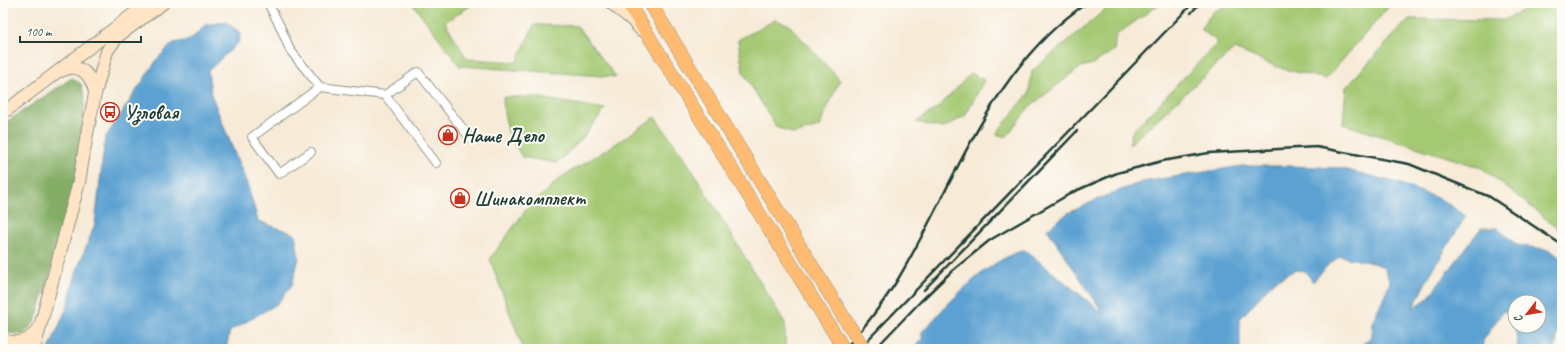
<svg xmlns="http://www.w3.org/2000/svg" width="1565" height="352" font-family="Caveat,sans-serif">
<rect width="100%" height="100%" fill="#fdfcf7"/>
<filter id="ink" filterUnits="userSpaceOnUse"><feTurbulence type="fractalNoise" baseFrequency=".025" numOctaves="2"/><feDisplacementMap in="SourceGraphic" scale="8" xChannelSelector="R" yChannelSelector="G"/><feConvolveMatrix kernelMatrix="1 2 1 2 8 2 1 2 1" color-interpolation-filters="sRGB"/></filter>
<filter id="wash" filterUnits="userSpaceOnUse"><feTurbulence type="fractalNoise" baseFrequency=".012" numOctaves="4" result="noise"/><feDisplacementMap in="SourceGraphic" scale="16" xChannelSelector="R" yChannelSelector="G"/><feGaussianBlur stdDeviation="0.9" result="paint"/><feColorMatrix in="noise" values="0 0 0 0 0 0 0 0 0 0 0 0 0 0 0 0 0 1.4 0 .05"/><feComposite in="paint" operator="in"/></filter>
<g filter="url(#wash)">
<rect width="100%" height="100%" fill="#f7ead7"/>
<g fill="#a5c973" stroke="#628354">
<path d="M412,3H475L445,22L467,59L517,62L534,25L577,26L616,77L460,66Z"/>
<path d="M1113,3H1161L1116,35L1114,50L1093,64L1081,67L1029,107L1006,137L996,134L1029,93L1032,71Z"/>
<path d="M1231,3H1392L1326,79L1283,69L1234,49L1129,145L1132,132L1218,42L1200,29L1213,12Z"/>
<path d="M1536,3H1562V229L1560,230L1482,168L1343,124L1346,87L1409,19L1505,20Z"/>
<path d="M775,20L788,24L840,80L819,127L794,134L776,127L743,72L738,40Z"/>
<path d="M971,73L984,80L965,116L943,128L916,122L939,107Z"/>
<path d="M503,97H534L605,109L581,140L557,163L522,157L509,134L504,113Z"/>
<path d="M655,117L686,160L785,323V345L783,349H523L490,259L525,211L560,178L614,145Z"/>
</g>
<path fill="#84ad65" stroke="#52754c" d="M72,78L81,84L85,97L79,182L35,322L23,335L7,333L3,330V124Z"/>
<g fill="#5ba1d1" stroke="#3d6f82">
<path d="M226,22L241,33L238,43L208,71L212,97L248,186L258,221L295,234L299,258L292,285L277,304L230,331L226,349H49L67,307L77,270L95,224L105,138L158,58L173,43L190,40L205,25Z"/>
<path d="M1241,166H1289L1340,168L1398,183L1442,200L1466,216L1428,278L1413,308L1428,298L1481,228H1497L1517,245L1550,250L1562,259V305L1555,349H1518L1515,326H1539V302H1515V323L1514,314L1503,311L1483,341V349H1357L1372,336L1373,321L1390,282L1384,267C1370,261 1355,260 1340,256L1326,267L1313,282L1305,271L1295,270L1273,282L1240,319V349H912L922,339V332C948,304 987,259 1025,250L1104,314L1047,229L1068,213L1105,196L1142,182Z"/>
</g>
</g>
<g filter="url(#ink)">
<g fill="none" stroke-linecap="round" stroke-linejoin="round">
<defs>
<g id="minor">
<path d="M268,3L280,26L290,50L320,87L385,95L418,72L471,139"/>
<path d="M385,95L436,163"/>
<path d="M311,152L279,174L252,137L320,87"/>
</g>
<g id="secondary">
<path d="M611,3L631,19L641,30"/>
<path d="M61,71C66,69 70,67 74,68C86,68 94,83 95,94"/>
<path d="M3,113L148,3"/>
<path d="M3,340C17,345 30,342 38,329"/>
<path d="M34,349L79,182L88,128L95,94L107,51L118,36L163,3"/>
</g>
<g id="primary">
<path d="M628,3L844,349"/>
<path d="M650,3L843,316"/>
</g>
</defs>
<use href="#minor" stroke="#8b9486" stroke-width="10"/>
<use href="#secondary" stroke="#8b9486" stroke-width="14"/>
<use href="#primary" stroke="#8b9486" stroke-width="14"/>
<use href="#minor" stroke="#fff" stroke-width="8"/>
<use href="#secondary" stroke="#ffe4c6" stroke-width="12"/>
<use href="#primary" stroke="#ffbb71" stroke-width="13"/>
<g stroke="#1f3d34" stroke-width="2.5">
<path d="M1191,13L1200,3"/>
<path d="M924,290L1077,131"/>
<path d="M845,349C864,328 880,307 895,284C954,188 989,68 1087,3"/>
<path d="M859,349L1193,3"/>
<path d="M875,349L921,301L952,271L990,240L1073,192L1117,173L1162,161L1209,153L1316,147L1409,164L1490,197L1562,245"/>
</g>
<defs>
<path id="primary-bridge" d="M843,316L864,349"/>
</defs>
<use href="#primary-bridge" stroke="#8b9486" stroke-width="14" stroke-linecap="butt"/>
<use href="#primary-bridge" stroke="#ffbb71" stroke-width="13"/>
</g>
</g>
<defs>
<symbol id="bus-ring" viewBox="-11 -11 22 22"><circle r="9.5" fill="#fdfcf7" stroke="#c8321e" stroke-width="1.5"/><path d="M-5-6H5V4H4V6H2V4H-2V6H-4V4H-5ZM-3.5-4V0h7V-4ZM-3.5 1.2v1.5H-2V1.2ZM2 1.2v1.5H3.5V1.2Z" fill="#c8321e"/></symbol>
<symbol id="shop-ring" viewBox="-11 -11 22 22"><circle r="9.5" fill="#fdfcf7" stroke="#c8321e" stroke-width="1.5"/><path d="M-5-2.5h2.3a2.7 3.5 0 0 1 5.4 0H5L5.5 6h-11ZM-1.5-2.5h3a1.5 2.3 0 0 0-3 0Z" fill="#c8321e"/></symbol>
</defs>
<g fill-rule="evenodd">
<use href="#bus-ring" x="99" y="101" width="22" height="22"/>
<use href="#shop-ring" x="437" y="124" width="22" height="22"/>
<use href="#shop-ring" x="449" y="187" width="22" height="22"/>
</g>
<g text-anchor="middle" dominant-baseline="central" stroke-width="4" stroke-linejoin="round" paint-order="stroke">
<g font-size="20" font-weight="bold" fill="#1f3d34" stroke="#fdfcf7" text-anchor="start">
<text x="124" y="112">Узловая</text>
<text x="462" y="135">Наше Дело</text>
<text x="474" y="198">Шинакомплект</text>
</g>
</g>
<rect width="1565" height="352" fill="none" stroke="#fdfcf7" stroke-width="16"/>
<g transform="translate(1527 314) rotate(239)"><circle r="19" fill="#fdfcf7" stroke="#a4b0a9"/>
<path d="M0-3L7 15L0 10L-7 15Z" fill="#c8321e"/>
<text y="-6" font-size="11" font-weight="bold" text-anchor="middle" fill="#1f3d34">С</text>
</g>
<path d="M20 36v6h121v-6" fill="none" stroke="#1f3d34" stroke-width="2"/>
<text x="26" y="36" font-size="12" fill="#1f3d34" stroke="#fdfcf7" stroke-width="3" paint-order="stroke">100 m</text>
</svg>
